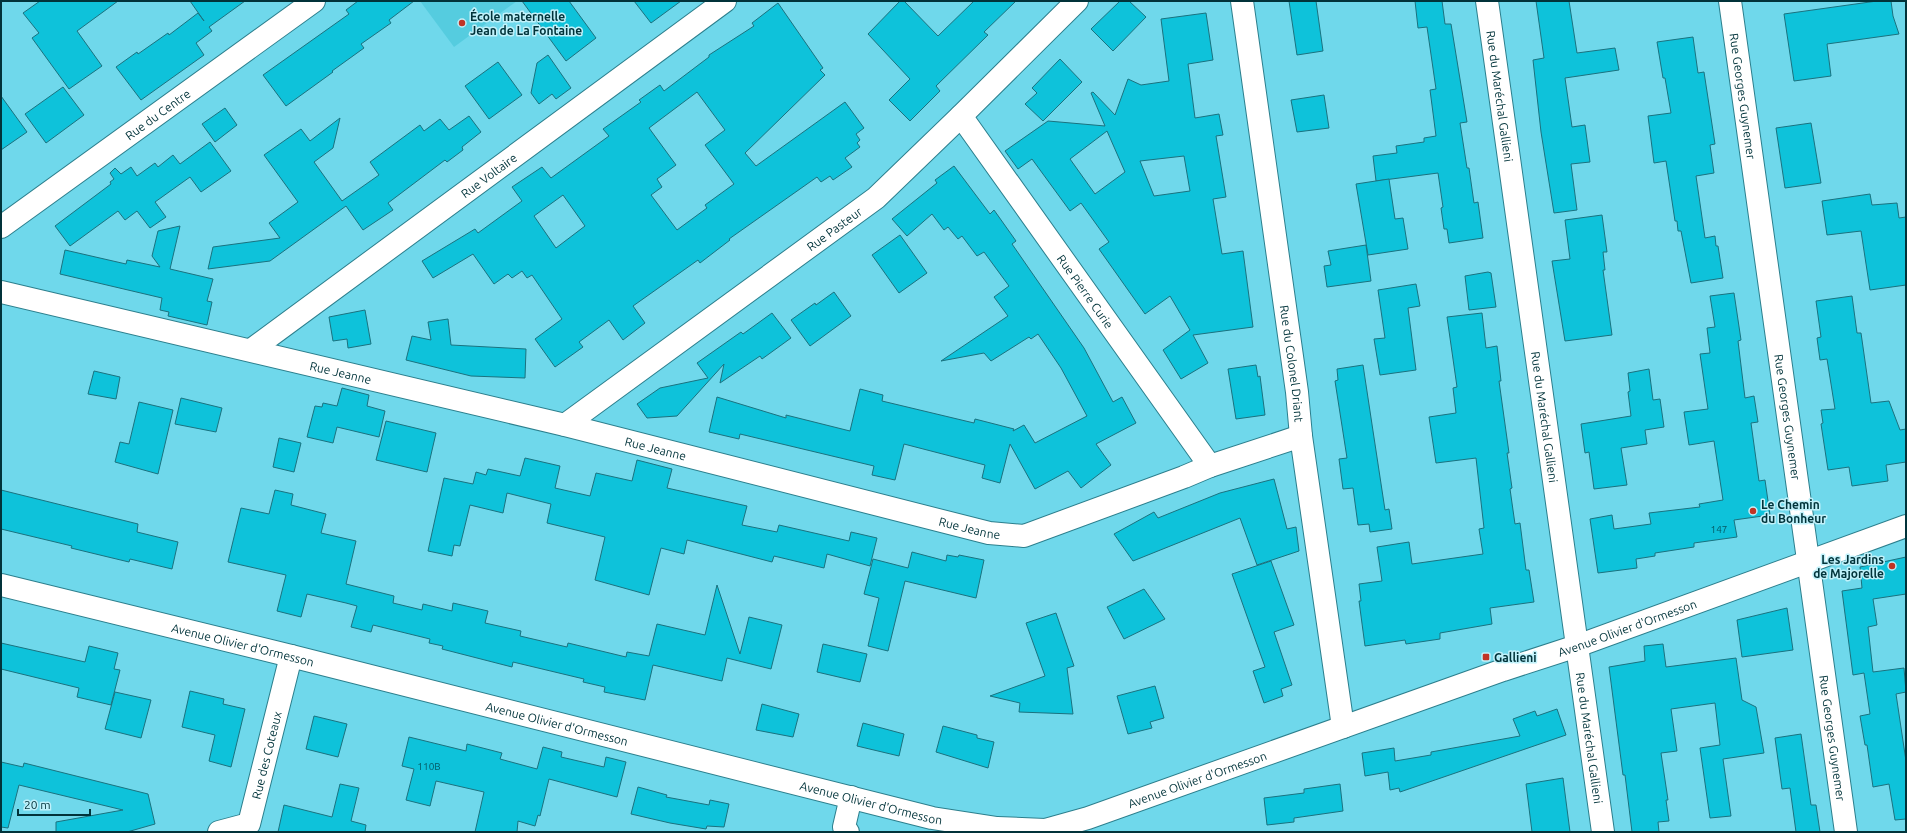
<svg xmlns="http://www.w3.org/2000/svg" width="1907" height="833" font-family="Ubuntu,sans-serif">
<rect width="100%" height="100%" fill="#6fd8eb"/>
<path fill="#55ccdf" d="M420,1H517L454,47Z"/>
<g fill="#0ec2da" stroke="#1a727f" fill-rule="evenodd">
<path d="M40,1H118L77,31L102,66L69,89L32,38L39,33L23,13Z"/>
<path d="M190,1H245L209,27L212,31L196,43L204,55L141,100L116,67L137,52L138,54L168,33L169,35L198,13L204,21Z"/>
<path d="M358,1H414L389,20L391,23L361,44L364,48L332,71L333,72L286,106L263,75L349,14L346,10Z"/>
<path d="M522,1H569L596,38L566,61Z"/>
<path d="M634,1H681L651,23Z"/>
<path d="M900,1H904L938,36L974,1H1016L984,32L988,35L936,86L940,91L910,121L889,100L910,79L868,34Z"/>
<path d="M1120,1H1129L1146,17L1113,51L1091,29Z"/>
<path d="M1289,1H1316L1323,51L1297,55Z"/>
<path d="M1415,1H1442L1445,24H1451L1467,122L1460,123L1467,168H1469L1474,203L1478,202L1483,238L1449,243L1447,229H1444L1441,208L1443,207L1438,173L1376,181L1373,156L1397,153L1396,146L1424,142V138L1436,136L1430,90L1436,89L1427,27L1418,28Z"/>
<path d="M1536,1H1569L1577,53L1615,48L1619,70L1565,78L1572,127L1585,125L1590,162L1571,164L1577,210L1554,213L1541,132L1533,60L1544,58Z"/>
<path d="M1877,1H1891L1893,16L1899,34L1827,44L1831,76L1794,81L1784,14Z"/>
<path d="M778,3L823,68L820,70L825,75L745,153L756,166L845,102L864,128L856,134L860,140L857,143L860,147L845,158L852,167L833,180L830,176L821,182L817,177L729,239L730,240L700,263L698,260L633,306L645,323L623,340L609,320L579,342L583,347L555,367L535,339L562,319L532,275L527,278L522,271L512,278L508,274L494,284L473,254L433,278L422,261L475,229L478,233L522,201L512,187L542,167L551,178L609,136L603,129L641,102L639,100L660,85L664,91L709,57V55L754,26L752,23ZM697,92L725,130L705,145L734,184L705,205L707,208L677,230L651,195L662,187L657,179L676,165L649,128ZM563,195L585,226L556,248L534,216Z"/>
<path d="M1206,13L1213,60L1188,64L1195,118L1219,114L1223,135L1216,136L1226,197L1213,199L1222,254L1243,251L1253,327L1193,335L1208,363L1181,379L1163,350L1190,330L1170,296L1145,314L1099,249L1109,242L1081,203L1070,211L1032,159L1018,169L1005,151L1048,121L1105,126L1091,93L1093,92L1115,115L1128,79L1141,85L1169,81L1161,19ZM1107,131L1125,172L1095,194L1070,159ZM1184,156L1190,191L1154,196L1140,161Z"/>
<path d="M1693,37L1698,73L1704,72L1715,144L1710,145L1714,173L1696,176L1705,238L1715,236L1716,246H1718L1723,278L1691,283L1681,231H1678L1677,221H1675L1666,161L1654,163L1648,116L1671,113L1665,78H1663L1657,42Z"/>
<path d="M548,55L571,88L556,99L552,94L539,104L531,93L537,63Z"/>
<path d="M1060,59L1082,82L1043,121L1025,104L1037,93L1032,88Z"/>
<path d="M498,62L522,95L489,119L465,86Z"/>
<path d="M63,87L84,115L46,143L25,114Z"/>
<path d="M1324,95L1329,128L1297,132L1291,100Z"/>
<path d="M1,96L27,132L1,150Z"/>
<path d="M225,108L237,125L215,142L202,124Z"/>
<path d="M469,116L481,132L462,147L463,150L447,162L445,160L388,203L393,210L363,230L346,206L270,261L208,269L213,247L280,238L269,223L298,202L264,155L301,129L310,141L340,118L333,148L314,162L342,201L379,175L370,162L420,125L424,131L440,119L449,130Z"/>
<path d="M1811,123L1821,183L1785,188L1776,128Z"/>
<path d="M210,142L231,171L201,192L190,177L155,202L166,217L150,228L137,211L125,220L118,211L70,246L55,226L111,184L110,182L114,179L110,173L115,168L121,174L131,167L137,176L155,163L158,167L173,155L180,164Z"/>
<path d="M954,166L990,214L994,210L1016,241L1012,244L1084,348L1113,402L1122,397L1136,423L1096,444L1111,465L1081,488L1068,471L1035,489L1010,444L1000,483L982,478L985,465L904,444L895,480L872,475L874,466L740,434L739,439L709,432L717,397L786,418V415L850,431L860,389L883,395L882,401L974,423L975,419L1014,429L1013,431L1024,425L1035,443L1087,416L1061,368L1038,334L1031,339L1029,337L991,361L984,353L941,361L1008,316L994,297L1009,286L984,252L977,256L962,236L958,239L948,227L944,230L932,214L907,236L892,219L937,183L935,180Z"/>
<path d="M1389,179L1395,219L1403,218L1408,249L1368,255L1356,184Z"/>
<path d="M1870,194L1872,205L1897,203L1899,218L1906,217V285L1870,290L1861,231L1827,235L1822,201Z"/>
<path d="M1602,215L1607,252H1603L1605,270H1603L1612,335L1565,341L1552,261L1570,259L1565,220Z"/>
<path d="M180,226L170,269L213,279L207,301L212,302L207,325L168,316L169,312L160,310L162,298L60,274L65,250L126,264L127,260L160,267L152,256L158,231Z"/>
<path d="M900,235L927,273L899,293L872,255Z"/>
<path d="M1366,245L1371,281L1327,287L1324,266L1331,265L1328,251Z"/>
<path d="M1488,272L1491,273L1496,307L1469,310L1465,276Z"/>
<path d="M1416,284L1420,306L1408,308L1416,370L1380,375L1374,339L1385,338L1378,290Z"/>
<path d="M834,292L851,316L810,346L791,320L815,303L816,305Z"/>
<path d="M1734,293L1741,340L1738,341L1745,398L1754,396L1758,422L1751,423L1759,481L1765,480L1770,515L1734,520L1737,537L1694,543V547L1655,553V556L1636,559L1637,568L1598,573L1590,519L1612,515L1614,529L1651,524L1649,513L1700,507L1699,504L1723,500L1714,441L1689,445L1684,412L1708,409L1700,354L1710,353L1707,328L1715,327L1710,296Z"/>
<path d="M1852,296L1857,333H1861L1871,403L1889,401L1900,430L1906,429V462L1886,465L1888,481L1852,486L1849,467L1828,470L1821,424L1823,423L1821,410L1835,409L1827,359L1820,360L1817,338L1821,337L1816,301Z"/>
<path d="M365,310L371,344L348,348L347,339L333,341L329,317Z"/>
<path d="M772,313L791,338L762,359L760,356L720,383L724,364L677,416L647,418L637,404L660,388L708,378L697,363L741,332L743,334Z"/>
<path d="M1482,313L1486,348L1497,346L1501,381H1499L1509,453H1507L1512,488L1510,489L1515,524L1520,523L1526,570H1529L1534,602L1490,608L1492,624L1440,633V639L1406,644L1405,640L1365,646L1359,601H1361L1359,584L1382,581L1377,547L1409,542L1412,564L1483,554L1479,529L1484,528L1476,458L1436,463L1429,417L1456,413L1453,388L1457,387L1447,317Z"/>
<path d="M448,319L451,345L526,349L525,378L471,376L406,360L412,336L431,340L428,322Z"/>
<path d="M1256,365L1258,377L1260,376L1265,415L1236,419L1228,369Z"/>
<path d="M1363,365L1385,510L1389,509L1392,529L1370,532L1369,524L1358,525L1353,488L1343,489L1339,459L1347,458L1335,381L1338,380L1337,369Z"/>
<path d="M1649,369L1653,400L1660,399L1664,427L1645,430L1647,444L1621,448L1627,485L1594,489L1589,452L1585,453L1581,424L1631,416L1628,392L1630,391L1628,373Z"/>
<path d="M94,371L120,377L116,399L88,394Z"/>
<path d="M342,388L369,395L367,406L385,411L379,437L337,427L333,443L307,437L315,406L322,407L323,403L337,406Z"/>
<path d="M181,398L222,408L216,432L175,424Z"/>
<path d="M139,402L173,410L158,474L115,462L120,442L129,444Z"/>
<path d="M386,421L436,433L427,472L376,460Z"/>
<path d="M279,438L301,443L294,472L273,467Z"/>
<path d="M525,458L560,466L555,488L590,496L596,473L632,481L637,460L672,469L667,488L747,506L742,525L777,532L779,525L849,541L851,532L877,538L870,566L827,554L824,568L774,556L772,562L687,540L684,554L661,548L649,595L595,580L605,537L547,523L551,504L507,493L503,513L470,505L460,546L454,545L452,556L428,551L444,478L473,484L476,472L486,475L488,469L520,476Z"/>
<path d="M1274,479L1287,529L1296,527L1299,551L1257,565L1240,518L1133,561L1114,534L1154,512L1158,518L1220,493Z"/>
<path d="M1,490L138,524L137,532L178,542L172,569L130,559L129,562L104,556L71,548L72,546L1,529Z"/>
<path d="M275,490L293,494L291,505L326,514L321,533L356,541L346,584L394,596L393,603L422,610L423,604L452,611L453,603L488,611L485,623L521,631L520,636L567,647L568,643L626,657L627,652L649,656L657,624L705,635L717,585L740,654L749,617L782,625L771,669L727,658L722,681L653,665L645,700L604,692L605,687L583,682L584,679L513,662L512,667L442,649L443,646L429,643L430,639L373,625L371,632L351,627L357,606L346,603L307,594L301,617L277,611L286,575L228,562L241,508L269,514Z"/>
<path d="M912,552L946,561L947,555L958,557L959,555L984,560L976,598L905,581L888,651L868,646L879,598L864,594L873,559L908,568Z"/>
<path d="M1906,557V594L1873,599L1877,625L1868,627L1873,672L1904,668L1906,692L1896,694L1906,761V819L1895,820L1889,784L1873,787L1867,745H1865L1860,716L1870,714L1864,673L1853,675L1842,591L1862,588L1860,567Z"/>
<path d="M1271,561L1294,625L1274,632L1292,685L1281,689L1283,696L1264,703L1253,671L1265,667L1232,574Z"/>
<path d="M1144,589L1165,619L1124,639L1107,607Z"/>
<path d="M1787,608L1793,650L1742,657L1737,620Z"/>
<path d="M1056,613L1074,666L1067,668L1073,714L1019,712L1020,703L990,696L1045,676L1026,623Z"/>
<path d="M1,643L85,662L89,646L118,653L114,669L120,670L111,705L77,697L79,688L1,669Z"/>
<path d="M823,644L867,654L860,682L817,672Z"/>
<path d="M1663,644L1666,667L1736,658L1742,700L1756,707L1764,753L1723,759L1731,816L1710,818L1700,748L1720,745L1715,703L1671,709L1677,751L1661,753L1668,800H1666L1669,821L1658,822L1659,832H1632L1625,775H1623L1609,667L1645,661L1644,646Z"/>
<path d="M1155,686L1164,718L1150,722L1152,728L1128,734L1117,696Z"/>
<path d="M190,691L224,699L223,704L245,709L231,767L209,761L215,735L182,727Z"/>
<path d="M115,692L151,700L141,738L105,729Z"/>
<path d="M762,704L799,714L793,737L756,730Z"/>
<path d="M1557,709L1566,735L1400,792L1399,788L1390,790L1388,772L1365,776L1362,753L1394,748L1395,761L1431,755V752L1520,736L1513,719L1535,711L1537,716Z"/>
<path d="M314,716L347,724L338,757L306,749Z"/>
<path d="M863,723L904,734L899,756L857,746Z"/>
<path d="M943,726L977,735V738L994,742L988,768L936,752Z"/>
<path d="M1801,734L1811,805H1816L1820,832H1796L1790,788L1782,789L1775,738Z"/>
<path d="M409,737L466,751L467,744L502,753L500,759L537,769L543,747L562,752L561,757L604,767L606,757L626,762L617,797L549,779L540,816L538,815L535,826L518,821L517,832H475L484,792L436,781L430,806L406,800L414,769L402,766Z"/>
<path d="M1,762L23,767L24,763L148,794L155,824L127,832H56V822L123,810L19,785L8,828L1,827Z"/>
<path d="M1563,778L1570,832H1532L1526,784Z"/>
<path d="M340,784L359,788L351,821L366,825L365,832H278L284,805L332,817Z"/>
<path d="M1340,784L1343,811L1294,818V822L1267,825L1264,798L1304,793V789Z"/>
<path d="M638,787L667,795L666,797L709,805L710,800L729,804L724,827L707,826L706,829L670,823L631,814Z"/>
</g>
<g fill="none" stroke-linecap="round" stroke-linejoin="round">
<defs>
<g id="minor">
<path id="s1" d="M1242,1L1297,392L1301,436L1343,727"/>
<path id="s2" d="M1487,1L1603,832"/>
<path id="s3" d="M1730,1L1846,832"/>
<path id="s4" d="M961,116L1210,466"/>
<path id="s5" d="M1,227L314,1"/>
<path id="s6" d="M1,292L565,425L989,533L1024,536L1184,477L1210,466L1301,436"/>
<path id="s7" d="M251,350L725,1"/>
<path id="s8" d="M565,425L876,198L961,116L1077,1"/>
<path id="s9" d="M219,832L249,824L291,656"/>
<path d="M848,832L844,827L851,797"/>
</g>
<g id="major">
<path id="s10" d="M1,585L291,656L932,818L997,828L1045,830L1088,818L1503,670L1577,646L1906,526"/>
</g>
</defs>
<use href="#minor" stroke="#2c7f8d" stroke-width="24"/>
<use href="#major" stroke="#2c7f8d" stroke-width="24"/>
<use href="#minor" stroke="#fff" stroke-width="22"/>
<use href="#major" stroke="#fff" stroke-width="22"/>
</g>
<g fill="#c13425" stroke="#c1f1fa" stroke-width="1.5">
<circle cx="462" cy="23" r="4"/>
<circle cx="1753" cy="511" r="4"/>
<circle cx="1892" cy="566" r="4"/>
<rect x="1482" y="653" width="8" height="8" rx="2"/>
</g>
<g text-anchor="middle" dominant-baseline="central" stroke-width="3" stroke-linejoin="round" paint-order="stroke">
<g font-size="10" fill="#045762">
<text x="1719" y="529">147</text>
<text x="429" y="766">110B</text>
</g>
<g font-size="12" font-weight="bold" fill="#01333a" stroke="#c1f1fa" text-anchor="start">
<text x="470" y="16">École maternelle<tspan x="470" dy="14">Jean de La Fontaine</tspan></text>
<text x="1761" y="504">Le Chemin<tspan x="1761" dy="14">du Bonheur</tspan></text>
<text x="1884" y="559" text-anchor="end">Les Jardins<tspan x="1884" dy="14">de Majorelle</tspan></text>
<text x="1494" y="657">Gallieni</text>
</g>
<g font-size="12" fill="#01333a" stroke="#c1f1fa">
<text stroke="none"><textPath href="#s2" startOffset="96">Rue du Maréchal Gallieni</textPath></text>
<text stroke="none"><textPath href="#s3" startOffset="96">Rue Georges Guynemer</textPath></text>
<text stroke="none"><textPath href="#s5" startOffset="193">Rue du Centre</textPath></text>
<text stroke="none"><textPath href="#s7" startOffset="295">Rue Voltaire</textPath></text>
<text stroke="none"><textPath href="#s8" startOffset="333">Rue Pasteur</textPath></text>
<text stroke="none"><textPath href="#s4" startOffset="215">Rue Pierre Curie</textPath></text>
<text stroke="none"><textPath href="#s1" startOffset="366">Rue du Colonel Driant</textPath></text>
<text stroke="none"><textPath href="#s6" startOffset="349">Rue Jeanne</textPath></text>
<text stroke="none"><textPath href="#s2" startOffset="420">Rue du Maréchal Gallieni</textPath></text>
<text stroke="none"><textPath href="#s3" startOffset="420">Rue Georges Guynemer</textPath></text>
<text stroke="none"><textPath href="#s6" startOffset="673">Rue Jeanne</textPath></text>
<text stroke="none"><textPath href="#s6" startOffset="997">Rue Jeanne</textPath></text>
<text stroke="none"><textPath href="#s10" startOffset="1690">Avenue Olivier d'Ormesson</textPath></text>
<text stroke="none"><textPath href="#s10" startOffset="249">Avenue Olivier d'Ormesson</textPath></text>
<text stroke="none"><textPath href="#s10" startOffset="573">Avenue Olivier d'Ormesson</textPath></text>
<text stroke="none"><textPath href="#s2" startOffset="744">Rue du Maréchal Gallieni</textPath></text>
<text stroke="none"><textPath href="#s3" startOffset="744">Rue Georges Guynemer</textPath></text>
<text stroke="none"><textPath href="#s9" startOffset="102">Rue des Coteaux</textPath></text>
<text stroke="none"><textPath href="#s10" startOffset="1234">Avenue Olivier d'Ormesson</textPath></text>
<text stroke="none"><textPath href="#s10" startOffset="897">Avenue Olivier d'Ormesson</textPath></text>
</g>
</g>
<rect width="1907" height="833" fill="none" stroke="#01333a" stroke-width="4"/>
<path d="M18 809v6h72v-6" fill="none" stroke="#01333a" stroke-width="2"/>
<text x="24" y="809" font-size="12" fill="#01333a" stroke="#c1f1fa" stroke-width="3" paint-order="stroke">20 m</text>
</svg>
